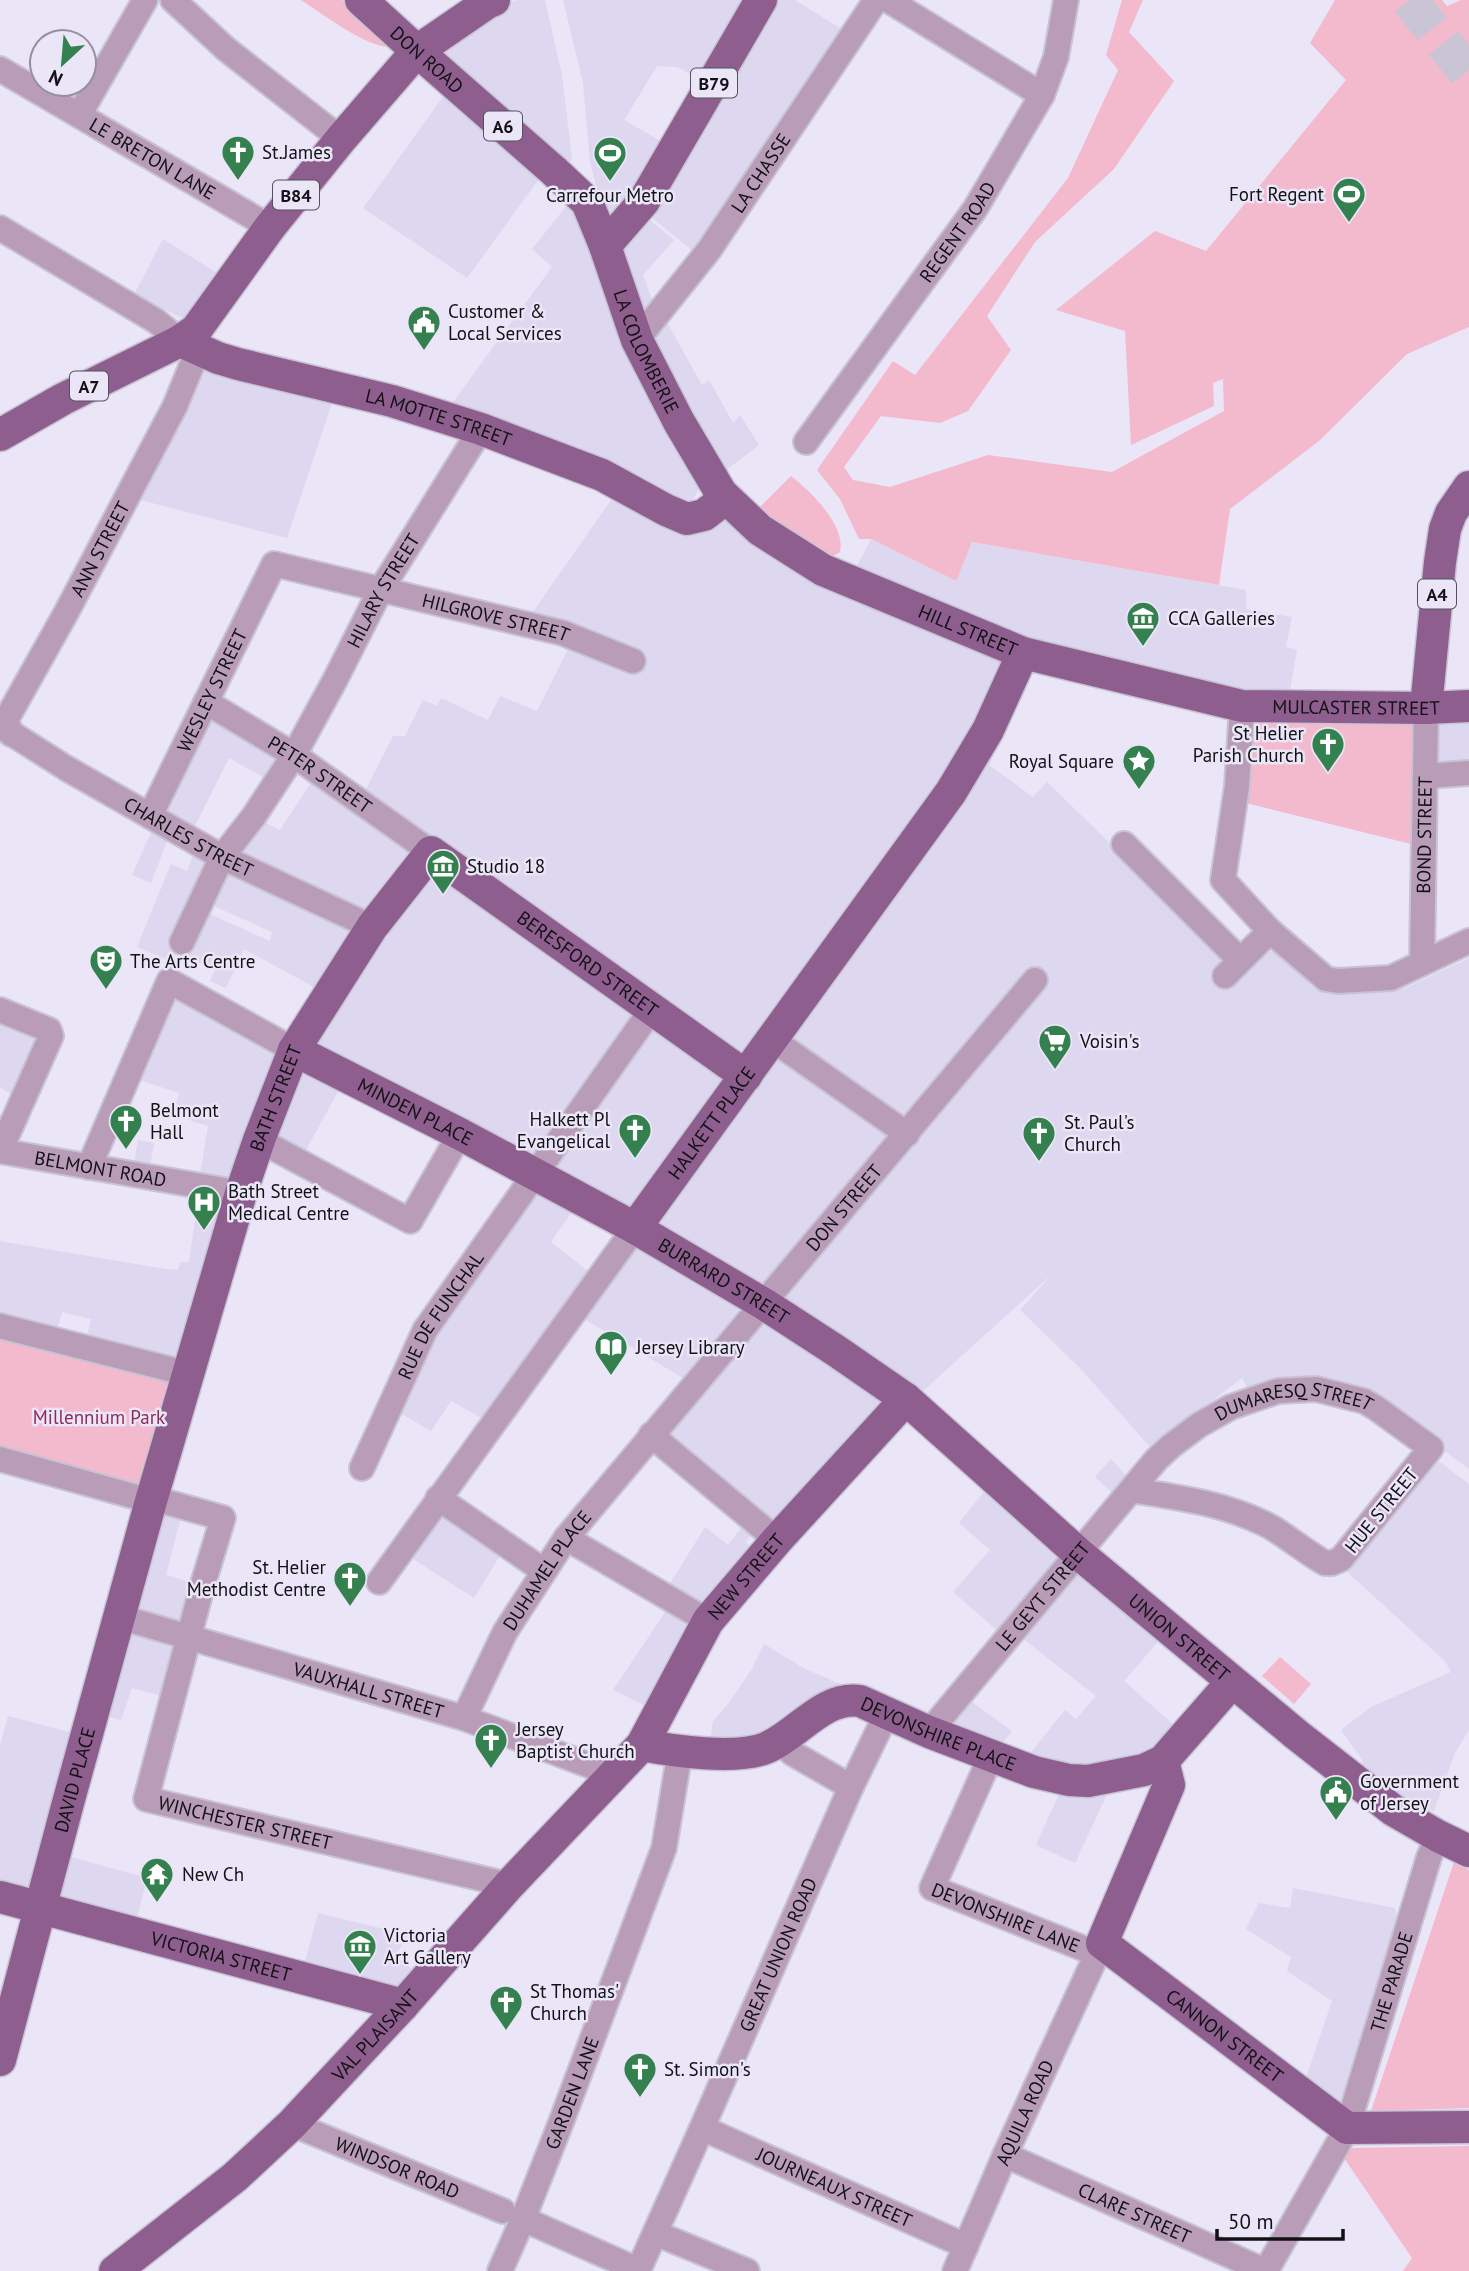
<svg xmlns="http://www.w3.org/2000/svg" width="1469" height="2271" font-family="'PT Sans',sans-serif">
<rect width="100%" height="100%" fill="#eae5f7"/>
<g fill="#ded7f0">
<path d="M516,0H545L562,75L572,160L559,169L431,53L484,14Z"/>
<path d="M563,0H748L703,82L678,67L657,66L624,120L664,143L612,221L604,220L590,161L583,83Z"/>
<path d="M771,0H795L843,30L698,255L646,213Z"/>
<path d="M445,94L542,175L467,278L363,208Z"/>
<path d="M568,204L584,225L701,485L694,498L683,504L448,409L552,267L532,249Z"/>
<path d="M644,215L674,240L643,275L656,310L634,323L611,253Z"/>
<path d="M163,239L222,276L187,320L134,295Z"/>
<path d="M664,317L702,385L709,380L733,423L740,415L759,445L721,474L646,343Z"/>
<path d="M196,369L333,400L287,538L133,498Z"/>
<path d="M616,493L680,527L710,530L728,512L1031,661L1011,717L989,765L1033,797L1047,782L1230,960L1262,950L1277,953L1315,989H1403L1469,958V1469L1392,1413L1248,1390L1242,1378L1151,1448L1081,1369L1020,1310L1051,1275L913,1400L299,1049L430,862L357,807L393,736H405L423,700L437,706L441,698L488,720L500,696L537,711L570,645L530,616Z"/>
<path d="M871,539L955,581L972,542L1246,590V609L1292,617L1286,647L1297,650L1289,696H1257L1020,645L945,611L857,566Z"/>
<path d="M1469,714V765L1435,766V715Z"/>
<path d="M206,718L240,734L280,760L268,780L229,758L193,830L161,812Z"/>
<path d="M312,781L414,852L380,890L361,915L236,854L260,820L280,830Z"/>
<path d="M153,828L169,836L151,883L132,875Z"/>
<path d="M195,850L211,860L168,960L137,947L171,864L187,871Z"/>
<path d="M223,869L352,926L314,987L244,949L226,988L210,981L215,970L183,955L203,911L270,941L272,932L207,903Z"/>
<path d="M172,995L278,1048L232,1181L200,1175L208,1126L173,1115L179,1093L133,1078Z"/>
<path d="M0,1022L39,1041L12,1094L0,1088Z"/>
<path d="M302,1073H310L341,1086L302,1157L269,1140L291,1085Z"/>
<path d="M138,1140L154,1143L150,1167L134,1164Z"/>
<path d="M535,1187L575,1207L551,1242L589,1272L484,1419L451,1401L431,1431L395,1410L424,1348Z"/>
<path d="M198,1198L223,1202L176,1364L86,1341L91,1319L62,1312L56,1333L0,1318V1241L165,1269L178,1270L180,1262H189Z"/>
<path d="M635,1244L738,1305V1314L717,1339L699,1366L695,1363L683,1378L584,1319Z"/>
<path d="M762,1319L882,1394L884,1408L855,1439L849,1436L775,1518L767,1519L663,1435Z"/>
<path d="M1111,1459L1128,1478L1114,1495L1095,1477Z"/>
<path d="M1437,1460L1469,1484V1730L1455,1753L1434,1811L1399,1801L1364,1771L1362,1759L1341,1730L1371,1707L1451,1672L1445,1661L1346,1571Z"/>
<path d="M989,1485L1065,1554L999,1632L953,1592L990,1550L959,1523Z"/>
<path d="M158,1506L182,1513L166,1575L197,1584L184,1629L129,1613Z"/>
<path d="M438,1510L501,1554L474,1598L407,1555Z"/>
<path d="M745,1523L754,1531L746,1542L751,1546L742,1555L746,1559L703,1610L666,1590L705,1527L728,1545Z"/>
<path d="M1069,1572H1082L1162,1637L1124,1681L1173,1724L1148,1753L1084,1769L1025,1760L1065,1710L1076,1719L1096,1696L1017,1634Z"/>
<path d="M668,1608L690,1623L652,1709L613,1690Z"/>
<path d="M127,1630L176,1644L165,1697L132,1688L121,1720L102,1715Z"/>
<path d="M764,1644L805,1669L848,1687L743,1744L710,1743L713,1721L728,1704L752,1669Z"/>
<path d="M965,1697L1012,1731L998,1748L955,1727L951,1717Z"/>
<path d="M8,1716L74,1733L32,1893L0,1885V1745Z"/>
<path d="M1061,1790L1108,1792L1075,1863L1036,1845Z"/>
<path d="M68,1856L147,1878L136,1921L58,1900Z"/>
<path d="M1293,1888L1395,1908L1396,1917L1390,1942L1337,2112L1303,2086L1332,2001L1287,1971L1291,1957L1246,1929L1259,1903L1290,1908Z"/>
<path d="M318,1913L409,1935L395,1955L417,1973L401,1989L304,1966Z"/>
</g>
<g fill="#f3b9cd">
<path d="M301,0H342L394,47C369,50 323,14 301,0Z"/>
<path d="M1122,0H1143L1129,32L1174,81L1114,169L1035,242L987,316L1011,350L968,411L940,423L881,416L844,467L853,480L890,487L988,455L1112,472L1224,411L1223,379L1213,383L1214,406L1131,445L1125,331L1056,310L1155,231L1206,251L1346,80L1310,43L1335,0H1442L1447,6L1461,0H1469V327L1407,354L1319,441L1230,509L1219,585L972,542L956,581L871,539H859L840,499L817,470L893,361L915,375L1068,178L1118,70L1106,55Z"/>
<path d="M791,476C810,491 846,525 840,552L830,558L753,514Z"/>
<path d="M1415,721V845L1246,803L1252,727L1257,722Z"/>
<path d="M0,1333L173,1376L142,1488L0,1449Z"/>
<path d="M1280,1657L1311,1684L1294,1704L1262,1676Z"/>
<path d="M1454,1862L1469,1870V2108L1371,2111Z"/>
<path d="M1469,2146V2271H1403L1412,2258L1344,2158L1352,2148Z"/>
</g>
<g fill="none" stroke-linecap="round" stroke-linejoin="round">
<path stroke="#cac5d5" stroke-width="37" stroke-dasharray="37 18" stroke-linecap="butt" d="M1409,0L1469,75"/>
<defs>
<g id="minor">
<path d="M173,0L226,49L341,139"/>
<path d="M888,0L1042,95"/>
<path id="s1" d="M0,69L270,227"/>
<path d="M79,115L145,0"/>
<path d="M0,228L156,321L180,341"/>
<path id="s2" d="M637,340L709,250L876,0"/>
<path id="s3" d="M806,442L975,209L1042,95L1056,57L1066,0"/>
<path id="s4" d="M206,702L294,755L431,852"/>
<path d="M1242,706L1237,786L1223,880L1270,931L1326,979L1338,981L1391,978L1469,941"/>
<path id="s5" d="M0,726L66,768L222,857L372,927"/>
<path id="s6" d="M11,734L6,720L66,613L175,406L198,350"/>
<path d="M1426,776L1469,773"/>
<path id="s7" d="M150,816L274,564L563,633L633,661"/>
<path d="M1124,844L1240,960"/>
<path id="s8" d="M182,942L222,857L254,816L294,755L335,680L380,591L481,429"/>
<path id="s9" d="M1422,963L1426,708"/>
<path d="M1225,976L1270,931"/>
<path d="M0,1010L49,1030L51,1036L0,1151"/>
<path d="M773,1040L907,1134"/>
<path d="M259,1140L410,1221L460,1134"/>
<path id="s10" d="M0,1151L241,1193"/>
<path d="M89,1167L169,981L294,1050"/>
<path d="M0,1326L189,1374"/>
<path d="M651,1435L777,1540"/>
<path d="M0,1459L151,1501"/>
<path id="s11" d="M362,1468L425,1330L652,1009"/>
<path id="s12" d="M152,1498L223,1518L202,1587L146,1799L509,1885"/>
<path d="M438,1498L544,1571"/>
<path d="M566,1538L708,1621"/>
<path d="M379,1582L635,1228"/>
<path id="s13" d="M120,1617L464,1718L612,1774"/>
<path id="s14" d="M464,1718L505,1632L566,1538L1035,980"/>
<path id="s15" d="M929,1732L1156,1460L1171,1446L1199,1425L1231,1407L1278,1391L1316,1389L1364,1401L1376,1408L1431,1448L1341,1559L1332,1563H1325C1306,1552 1289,1538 1271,1527C1228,1504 1178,1497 1131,1490"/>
<path d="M779,1741L792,1753L851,1787"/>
<path id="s16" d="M991,1756L932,1888L1095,1953"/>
<path id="s17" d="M292,2124L503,2211"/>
<path id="s18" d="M702,2128L966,2246"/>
<path id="s19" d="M1005,2155L1265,2271"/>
<path d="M523,2219L638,2270"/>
<path d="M655,2233L747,2271"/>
<path id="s20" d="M500,2271L523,2219L560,2125L664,1848L680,1751"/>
<path id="s21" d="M638,2271L702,2128L851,1787L887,1713"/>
<path id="s22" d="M955,2271L1005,2155L1102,1943"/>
<path id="s23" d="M1266,2271L1347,2128L1429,1857L1438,1836"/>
</g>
<g id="major">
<path id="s24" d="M361,0L417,51L554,171L587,202L605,246L637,340L679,422L721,493L760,530L823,570L1023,653L1242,706L1426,708L1469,706"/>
<path d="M605,246L644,201L761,0"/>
<path id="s25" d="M180,341L218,358L238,364L392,401L481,429L602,475L666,510L687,519L704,515L717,505L721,493"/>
<path d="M0,435L63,399L180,341L196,330L270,227L341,139L417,51L487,3L494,0"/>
<path d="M1426,708L1440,562L1445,529L1451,513L1469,487"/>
<path id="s26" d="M294,1050L460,1134L635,1228L764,1304L835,1350L906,1399L1078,1553L1297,1735L1393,1810L1438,1836L1469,1851"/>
<path id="s27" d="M635,1228L951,792L988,730L1023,653"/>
<path id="s28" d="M642,1745C673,1751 736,1760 766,1748C798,1735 822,1696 860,1701L929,1732L1034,1772L1069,1780L1088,1781L1144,1770L1163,1761L1232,1682"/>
<path id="s29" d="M1163,1761L1169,1785L1102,1943L1347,2128L1469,2127"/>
<path id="s30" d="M0,1897L403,2005"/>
<path id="s31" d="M0,2060L68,1803L151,1501L241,1193L259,1140L294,1050L372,927L431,852L746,1076"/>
<path id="s32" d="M115,2271L235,2177L292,2124L403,2005L509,1885L642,1745L708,1621L777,1540L906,1399"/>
</g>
</defs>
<use href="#minor" stroke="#c7c3d3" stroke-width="28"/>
<use href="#major" stroke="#c7c3d3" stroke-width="35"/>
<use href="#minor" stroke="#b99db8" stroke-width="24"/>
<use href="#major" stroke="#8e5e8e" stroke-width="32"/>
</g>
<defs>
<symbol id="church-pin" viewBox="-11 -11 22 30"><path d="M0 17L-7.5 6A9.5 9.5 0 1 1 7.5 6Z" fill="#34804f" stroke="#eae5f7"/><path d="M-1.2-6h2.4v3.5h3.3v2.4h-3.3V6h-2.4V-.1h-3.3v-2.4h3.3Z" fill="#fff"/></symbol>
<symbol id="stadium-pin" viewBox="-11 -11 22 30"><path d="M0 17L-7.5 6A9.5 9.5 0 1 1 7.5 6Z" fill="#34804f" stroke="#eae5f7"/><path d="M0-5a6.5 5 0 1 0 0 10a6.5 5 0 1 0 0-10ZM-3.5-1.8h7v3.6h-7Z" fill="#fff"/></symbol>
<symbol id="civic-pin" viewBox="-11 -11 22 30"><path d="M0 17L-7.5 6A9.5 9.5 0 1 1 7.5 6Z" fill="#34804f" stroke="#eae5f7"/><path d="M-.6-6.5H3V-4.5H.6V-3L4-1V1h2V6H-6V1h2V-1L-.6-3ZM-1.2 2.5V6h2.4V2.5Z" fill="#fff"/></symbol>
<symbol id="museum-pin" viewBox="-11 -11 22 30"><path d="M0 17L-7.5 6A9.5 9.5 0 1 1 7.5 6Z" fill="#34804f" stroke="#eae5f7"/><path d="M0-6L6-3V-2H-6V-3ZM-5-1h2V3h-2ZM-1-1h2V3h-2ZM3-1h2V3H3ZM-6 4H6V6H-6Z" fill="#fff"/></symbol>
<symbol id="sight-pin" viewBox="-11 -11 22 30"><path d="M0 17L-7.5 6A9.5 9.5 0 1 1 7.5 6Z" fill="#34804f" stroke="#eae5f7"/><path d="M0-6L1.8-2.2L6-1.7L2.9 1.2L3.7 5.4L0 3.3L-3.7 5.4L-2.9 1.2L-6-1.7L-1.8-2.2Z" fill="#fff"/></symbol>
<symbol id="theatre-pin" viewBox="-11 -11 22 30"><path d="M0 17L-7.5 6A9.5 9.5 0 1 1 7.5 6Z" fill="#34804f" stroke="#eae5f7"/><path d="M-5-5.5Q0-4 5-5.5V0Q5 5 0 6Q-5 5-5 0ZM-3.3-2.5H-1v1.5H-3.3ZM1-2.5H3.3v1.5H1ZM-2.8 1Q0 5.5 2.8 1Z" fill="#fff"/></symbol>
<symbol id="supermarket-pin" viewBox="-11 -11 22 30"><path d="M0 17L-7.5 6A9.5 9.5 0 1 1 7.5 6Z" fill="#34804f" stroke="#eae5f7"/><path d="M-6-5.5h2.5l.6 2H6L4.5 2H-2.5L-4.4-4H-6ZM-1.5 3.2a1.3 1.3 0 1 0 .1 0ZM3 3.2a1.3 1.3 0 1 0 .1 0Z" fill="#fff"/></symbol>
<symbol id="hospital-pin" viewBox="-11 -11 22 30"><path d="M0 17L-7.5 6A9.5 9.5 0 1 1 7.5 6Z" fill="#34804f" stroke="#eae5f7"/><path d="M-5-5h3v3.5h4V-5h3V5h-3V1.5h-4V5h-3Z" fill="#fff"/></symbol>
<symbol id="library-pin" viewBox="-11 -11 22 30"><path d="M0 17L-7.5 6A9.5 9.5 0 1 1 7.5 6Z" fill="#34804f" stroke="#eae5f7"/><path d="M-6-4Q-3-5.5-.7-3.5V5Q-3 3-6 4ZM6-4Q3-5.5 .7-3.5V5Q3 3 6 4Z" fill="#fff"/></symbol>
<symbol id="temple-pin" viewBox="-11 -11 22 30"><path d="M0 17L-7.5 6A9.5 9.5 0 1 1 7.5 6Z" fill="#34804f" stroke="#eae5f7"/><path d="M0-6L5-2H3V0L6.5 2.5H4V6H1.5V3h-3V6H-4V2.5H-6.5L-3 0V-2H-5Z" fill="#fff"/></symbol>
</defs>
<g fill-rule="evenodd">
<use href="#church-pin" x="219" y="133" width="38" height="52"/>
<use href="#stadium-pin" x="591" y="134" width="38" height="52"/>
<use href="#stadium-pin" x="1330" y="175" width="38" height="52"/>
<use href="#civic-pin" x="405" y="303" width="38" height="52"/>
<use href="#museum-pin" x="1124" y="599" width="38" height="52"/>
<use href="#church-pin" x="1309" y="725" width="38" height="52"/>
<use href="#sight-pin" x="1120" y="742" width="38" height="52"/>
<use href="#museum-pin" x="424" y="847" width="38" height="52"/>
<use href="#theatre-pin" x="87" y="942" width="38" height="52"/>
<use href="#supermarket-pin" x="1036" y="1022" width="38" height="52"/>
<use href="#church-pin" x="107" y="1102" width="38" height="52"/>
<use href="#church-pin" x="616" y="1111" width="38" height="52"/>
<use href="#church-pin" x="1020" y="1114" width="38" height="52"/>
<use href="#hospital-pin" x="185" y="1183" width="38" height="52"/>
<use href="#library-pin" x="592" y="1328" width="38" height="52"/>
<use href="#church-pin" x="331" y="1559" width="38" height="52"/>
<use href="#church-pin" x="472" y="1721" width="38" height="52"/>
<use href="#civic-pin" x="1317" y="1773" width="38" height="52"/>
<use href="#temple-pin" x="138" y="1855" width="38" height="52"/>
<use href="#museum-pin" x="341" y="1927" width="38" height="52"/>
<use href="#church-pin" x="487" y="1983" width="38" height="52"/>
<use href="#church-pin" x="621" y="2050" width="38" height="52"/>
</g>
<g text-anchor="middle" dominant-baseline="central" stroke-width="5" stroke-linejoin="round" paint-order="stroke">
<g fill="#eae5f7" stroke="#53515a" stroke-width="2">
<rect x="691" y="68.5" width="46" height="29" rx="5"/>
<rect x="484" y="111.5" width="38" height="29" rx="5"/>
<rect x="273" y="180.5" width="46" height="29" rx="5"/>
<rect x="70" y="371.5" width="38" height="29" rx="5"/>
<rect x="1418" y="579.5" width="38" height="29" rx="5"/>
</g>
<g font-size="18" font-weight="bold" fill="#121116">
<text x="714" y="83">B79</text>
<text x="503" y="126">A6</text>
<text x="296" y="195">B84</text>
<text x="89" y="386">A7</text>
<text x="1437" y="594">A4</text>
</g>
<g font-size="19" fill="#121116" stroke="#eae5f7">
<text stroke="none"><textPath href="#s24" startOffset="89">DON ROAD</textPath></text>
<text stroke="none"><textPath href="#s1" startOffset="177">LE BRETON LANE</textPath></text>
<text stroke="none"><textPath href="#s2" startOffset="208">LA CHASSE</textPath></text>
<text stroke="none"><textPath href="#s3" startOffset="259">REGENT ROAD</textPath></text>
<text stroke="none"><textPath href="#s24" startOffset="464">LA COLOMBERIE</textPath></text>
<text stroke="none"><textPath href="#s25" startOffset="270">LA MOTTE STREET</textPath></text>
<text stroke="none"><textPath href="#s6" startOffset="210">ANN STREET</textPath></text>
<text stroke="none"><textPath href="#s8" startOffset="406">HILARY STREET</textPath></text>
<text stroke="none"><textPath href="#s7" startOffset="509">HILGROVE STREET</textPath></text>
<text stroke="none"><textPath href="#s24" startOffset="910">HILL STREET</textPath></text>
<text stroke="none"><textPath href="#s7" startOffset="140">WESLEY STREET</textPath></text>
<text stroke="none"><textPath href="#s24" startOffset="1309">MULCASTER STREET</textPath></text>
<text stroke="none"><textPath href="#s4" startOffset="135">PETER STREET</textPath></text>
<text stroke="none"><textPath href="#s5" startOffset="219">CHARLES STREET</textPath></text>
<text stroke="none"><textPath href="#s9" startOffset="128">BOND STREET</textPath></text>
<text stroke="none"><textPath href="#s31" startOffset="1486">BERESFORD STREET</textPath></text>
<text stroke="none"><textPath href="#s31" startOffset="1001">BATH STREET</textPath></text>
<text stroke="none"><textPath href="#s26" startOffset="136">MINDEN PLACE</textPath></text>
<text stroke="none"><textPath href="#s27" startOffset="130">HALKETT PLACE</textPath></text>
<text stroke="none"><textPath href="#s10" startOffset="102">BELMONT ROAD</textPath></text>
<text stroke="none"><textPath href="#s14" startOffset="639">DON STREET</textPath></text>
<text stroke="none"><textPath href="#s26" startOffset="488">BURRARD STREET</textPath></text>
<text stroke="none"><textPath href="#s11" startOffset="172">RUE DE FUNCHAL</textPath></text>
<text stroke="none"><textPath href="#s15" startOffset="511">DUMARESQ STREET</textPath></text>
<text transform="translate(1381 1510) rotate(-51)">HUE STREET</text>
<text stroke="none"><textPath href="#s14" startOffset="170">DUHAMEL PLACE</textPath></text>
<text stroke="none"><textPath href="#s32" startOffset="945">NEW STREET</textPath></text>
<text stroke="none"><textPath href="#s15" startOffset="177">LE GEYT STREET</textPath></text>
<text stroke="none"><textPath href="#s26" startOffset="1068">UNION STREET</textPath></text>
<text stroke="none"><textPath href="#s13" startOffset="259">VAUXHALL STREET</textPath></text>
<text stroke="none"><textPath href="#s28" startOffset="318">DEVONSHIRE PLACE</textPath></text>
<text stroke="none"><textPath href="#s31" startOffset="290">DAVID PLACE</textPath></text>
<text stroke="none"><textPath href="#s12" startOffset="467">WINCHESTER STREET</textPath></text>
<text stroke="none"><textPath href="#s16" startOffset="224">DEVONSHIRE LANE</textPath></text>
<text stroke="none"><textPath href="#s21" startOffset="346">GREAT UNION ROAD</textPath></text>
<text stroke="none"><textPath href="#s30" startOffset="229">VICTORIA STREET</textPath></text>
<text stroke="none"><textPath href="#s23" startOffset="317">THE PARADE</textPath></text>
<text stroke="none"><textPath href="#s32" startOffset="352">VAL PLAISANT</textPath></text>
<text stroke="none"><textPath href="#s29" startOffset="350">CANNON STREET</textPath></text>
<text stroke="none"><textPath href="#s20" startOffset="192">GARDEN LANE</textPath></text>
<text stroke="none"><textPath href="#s22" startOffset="173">AQUILA ROAD</textPath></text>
<text stroke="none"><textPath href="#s17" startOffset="114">WINDSOR ROAD</textPath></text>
<text stroke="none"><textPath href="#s18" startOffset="145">JOURNEAUX STREET</textPath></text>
<text stroke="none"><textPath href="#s19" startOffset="142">CLARE STREET</textPath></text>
</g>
<g font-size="19" fill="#121116" stroke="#eae5f7" text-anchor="start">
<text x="262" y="152">St.James</text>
<text x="1324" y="194" text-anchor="end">Fort Regent</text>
<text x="610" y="195" text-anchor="middle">Carrefour Metro</text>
<text x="448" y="311">Customer &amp;<tspan x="448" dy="22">Local Services</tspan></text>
<text x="1168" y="618">CCA Galleries</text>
<text x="1304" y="733" text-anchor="end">St Helier<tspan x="1304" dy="22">Parish Church</tspan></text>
<text x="1114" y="761" text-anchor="end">Royal Square</text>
<text x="467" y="866">Studio 18</text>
<text x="130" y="961">The Arts Centre</text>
<text x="1080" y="1041">Voisin's</text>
<text x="150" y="1110">Belmont<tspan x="150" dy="22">Hall</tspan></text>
<text x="610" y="1119" text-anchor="end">Halkett Pl<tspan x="610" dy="22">Evangelical</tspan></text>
<text x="1064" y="1122">St. Paul's<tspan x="1064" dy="22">Church</tspan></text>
<text x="228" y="1191">Bath Street<tspan x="228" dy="22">Medical Centre</tspan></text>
<text x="636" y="1347">Jersey Library</text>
<text x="326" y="1567" text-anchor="end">St. Helier<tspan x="326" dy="22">Methodist Centre</tspan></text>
<text x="516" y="1729">Jersey<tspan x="516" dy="22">Baptist Church</tspan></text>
<text x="1360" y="1781">Government<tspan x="1360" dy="22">of Jersey</tspan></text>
<text x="182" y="1874">New Ch</text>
<text x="384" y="1935">Victoria<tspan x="384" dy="22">Art Gallery</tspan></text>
<text x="530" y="1991">St Thomas'<tspan x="530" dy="22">Church</tspan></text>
<text x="664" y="2069">St. Simon's</text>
</g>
<g font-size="19" fill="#8d2c58" stroke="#eae5f7">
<text x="99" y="1417">Millennium Park</text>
</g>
</g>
<g transform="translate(63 63) rotate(206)"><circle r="33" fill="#eae5f7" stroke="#94909d" stroke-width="2"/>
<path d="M0-5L12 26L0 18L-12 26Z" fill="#34804f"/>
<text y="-10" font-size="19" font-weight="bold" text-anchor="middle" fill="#121116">N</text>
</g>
<path d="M1217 2229v10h126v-10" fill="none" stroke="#121116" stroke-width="3.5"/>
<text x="1228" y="2229" font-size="21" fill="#121116" stroke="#eae5f7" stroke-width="5" paint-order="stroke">50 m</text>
</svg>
